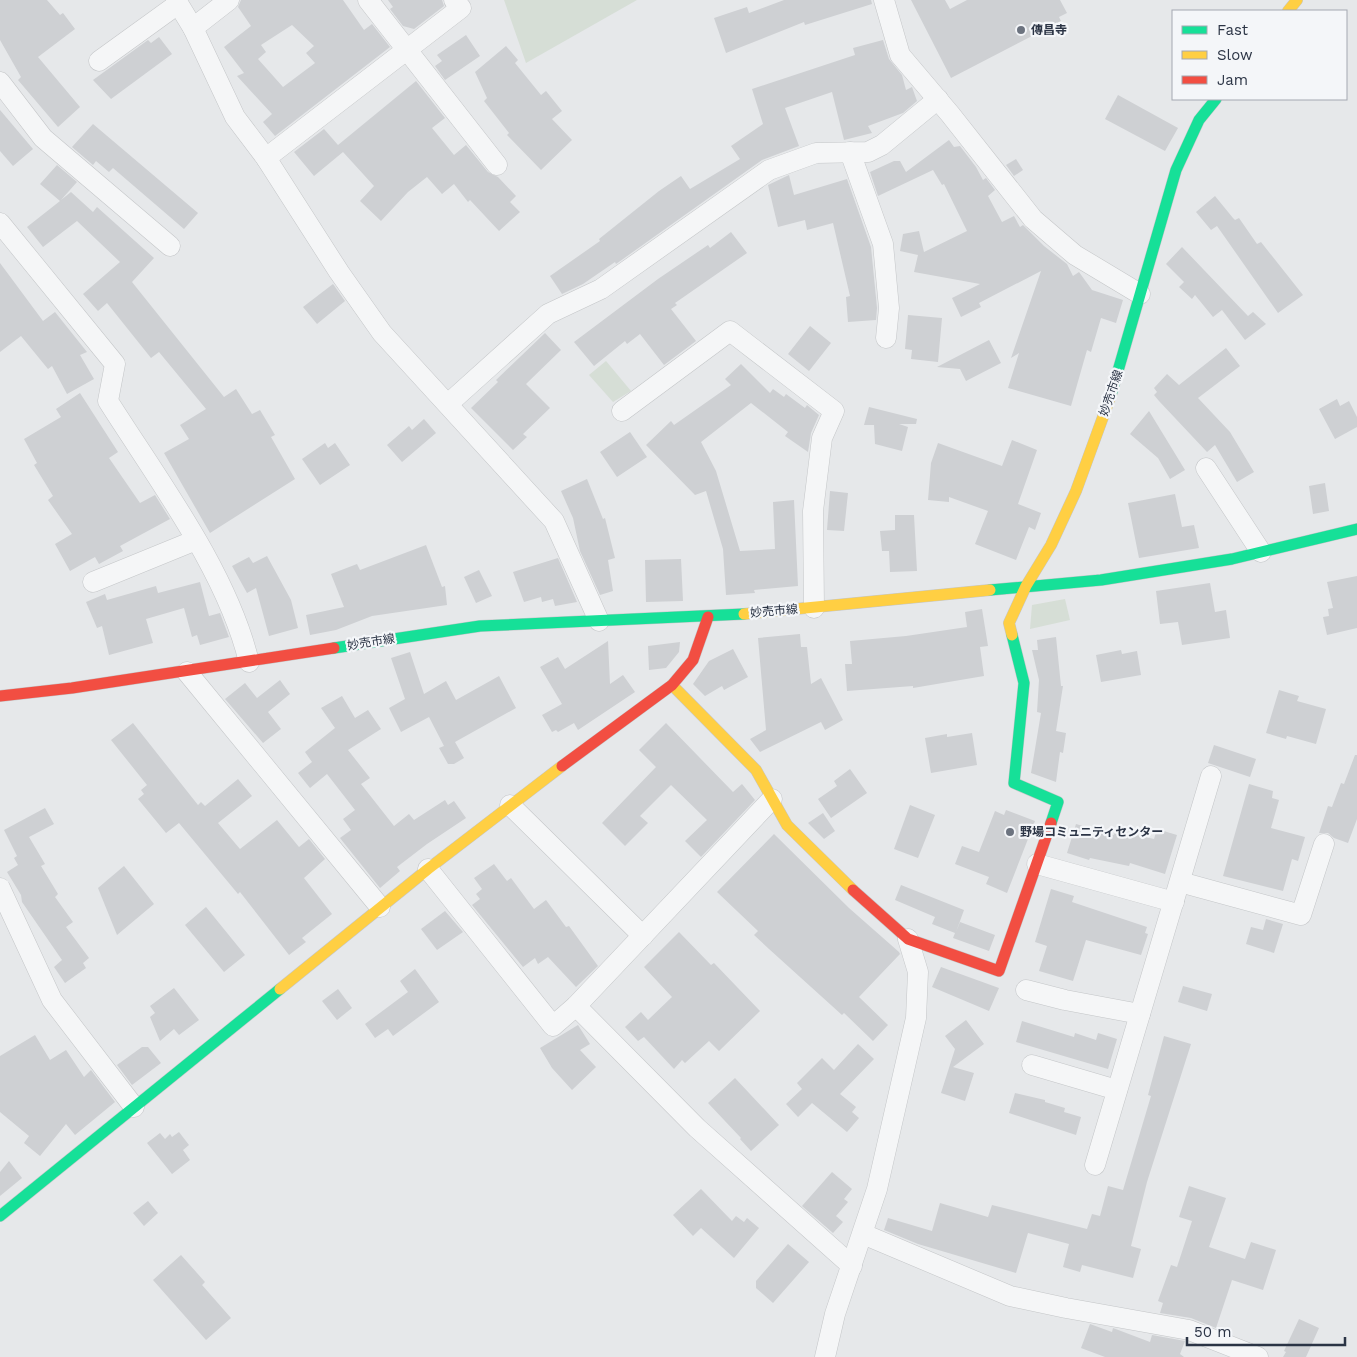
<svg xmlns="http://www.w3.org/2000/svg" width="1357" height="1357" font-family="'Work Sans','Noto Sans JP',sans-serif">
<rect width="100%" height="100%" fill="#e6e8ea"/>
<g fill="#d6ded6">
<path d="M504,0H637L526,63Z"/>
<path d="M606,361L631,391L613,402L589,375Z"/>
<path d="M1065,599L1070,620L1030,629L1032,605Z"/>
</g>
<g fill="#ced0d3" fill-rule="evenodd">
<path d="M0,0H47L60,15L63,13L75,29L38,57L80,107L58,127L18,80L21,77L0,40Z"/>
<path d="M241,0H343L364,30L372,24L390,47L275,136L263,122L272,114L237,76L244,73L224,47L251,26L238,7ZM292,25L314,46L306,53L315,63L283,87L258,59L266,52L261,45Z"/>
<path d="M388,0H442L444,6L414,29L403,26L390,9L393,7Z"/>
<path d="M784,0H871L872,4L805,25L804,22L726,53L714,18L747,7L749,13Z"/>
<path d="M911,0H945L950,9L967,0H1060L1067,13L1059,17L1061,21L951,78Z"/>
<path d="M466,35L480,56L445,80L435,66L442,61L437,55Z"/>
<path d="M159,37L172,54L111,99L93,80L148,40L151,43Z"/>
<path d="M883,40L889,59L902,75L906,90L912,87L917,101L903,113L868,126L872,133L844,140L832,92L785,108L799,146L762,160L616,264L615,262L583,284L562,294L550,276L600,241L599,239L659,191L681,176L690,189L740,159L731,146L763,124L752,89L855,55L853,48Z"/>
<path d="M506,46L518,60L515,63L541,95L546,91L562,111L552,119L572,140L541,170L507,135L509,133L484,101L487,98L475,72Z"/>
<path d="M416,81L445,118L432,128L454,155L466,145L488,172L498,177L516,196L510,202L520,212L499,231L470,200L468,202L454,184L442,194L427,177L408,192L381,221L360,201L374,186L343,152L314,176L294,152L324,129L338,145Z"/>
<path d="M1118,95L1178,128L1165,151L1105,119Z"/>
<path d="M0,110L33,149L13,166L0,151Z"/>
<path d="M93,124L198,213L184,229L113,168L109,172L96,161L93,165L72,147Z"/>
<path d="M949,140L954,147L960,146L976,167L983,180L986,178L995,190L988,196L1002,222L1014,216L1020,227L1023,225L1044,246L1067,264L1073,276L1079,272L1092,290L1123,300L1116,323L1101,318L1091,352L1087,350L1071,406L1008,388L1019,353L1011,358L1041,271L979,303L981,307L961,317L952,298L980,284L914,272L918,255L900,251L903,234L919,231L924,252L967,231L944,184L942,185L933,170L878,196L870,172L894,161H900L906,172Z"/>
<path d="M1016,159L1023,170L1014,176L1006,165Z"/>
<path d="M57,165L77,182L61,200L71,192L93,212L97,207L154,258L132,282L224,397L236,389L252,414L260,410L275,435L271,437L295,479L210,533L164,453L189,439L180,425L206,409L159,352L151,358L107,303L98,311L83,294L120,262L77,221L43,247L27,227L60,201L40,184Z"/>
<path d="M789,175L794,195L847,179L871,247L877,308L876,320L848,322L846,297L850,296L833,223L807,230L805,220L778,227L768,185Z"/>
<path d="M1215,196L1233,218L1235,220L1239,218L1257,244L1261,242L1303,295L1278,313L1217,226L1211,230L1196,212Z"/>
<path d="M731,232L747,253L675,303L677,305L671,309L696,341L664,365L640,334L627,344L625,341L594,366L574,342L658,279L708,245L710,248Z"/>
<path d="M1182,247L1248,316L1253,312L1266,324L1245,340L1222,310L1213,317L1195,295L1192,299L1179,287L1184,282L1166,264Z"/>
<path d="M0,263L43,321L55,312L87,352L80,355L94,379L67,394L52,366L48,369L21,336L0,352Z"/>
<path d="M333,284L345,301L317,324L303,307Z"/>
<path d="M908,315L942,318L938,362L911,359L912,350L905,349Z"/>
<path d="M810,326L831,343L809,371L788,354Z"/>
<path d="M545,333L561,350L526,384L550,408L523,434L527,437L513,450L471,408L498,382L496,380Z"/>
<path d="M989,340L1001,363L966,381L960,369L937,367Z"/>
<path d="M1226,348L1240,366L1198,398L1230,432L1254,472L1237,482L1215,445L1207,452L1159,401L1154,395L1157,392L1154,388L1167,374L1179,385Z"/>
<path d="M741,364L770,393L773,389L784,397L786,394L805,408L807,405L819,415L811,433L808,452L785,436L788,432L751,403L701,442L716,471L740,551L775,549L773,502L794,500L798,586L754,590L755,593L726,595L723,549L706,491L695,495L646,445L671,421L674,425L731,385L725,379Z"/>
<path d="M80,393L118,452L109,458L140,503L155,495L170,519L120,546L123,551L99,564L95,557L70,571L55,544L72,534L48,500L53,496L34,465L37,463L24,439L61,417L56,409Z"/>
<path d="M1337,399L1340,406L1349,401L1357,417V427L1335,439L1319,409Z"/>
<path d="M869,407L917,419L916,424H899L908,427L902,451L875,444L874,425H864Z"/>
<path d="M1149,411L1185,470L1170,479L1158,458L1130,434Z"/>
<path d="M424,419L436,433L402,462L387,445L409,426L412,430Z"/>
<path d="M630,432L647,457L617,477L600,452Z"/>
<path d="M1012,440L1037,450L1018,504L1041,513L1035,530L1029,527L1016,560L975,544L988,511L949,497V502L928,500L931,463L938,443L1002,466Z"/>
<path d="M325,443L328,448L335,443L350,465L320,485L302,459Z"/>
<path d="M587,479L603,519L605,518L615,558L608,560L613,591L600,595L580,551L573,518L561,491Z"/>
<path d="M1325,483L1329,511L1313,514L1309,486Z"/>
<path d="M830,491L848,493L844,531L827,530Z"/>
<path d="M1175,494L1182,527L1194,525L1199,548L1139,558L1128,503Z"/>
<path d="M895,515H914L917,571L890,572L889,551H882L880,531L895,530Z"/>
<path d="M426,545L442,587L445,586L447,605L372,616L336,630L310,635L306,615L344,607L331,574L357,564L360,570Z"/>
<path d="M267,556L291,600L298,628L269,636L256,588L247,593L232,566L249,557L253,563Z"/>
<path d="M558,558L577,602L555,606L553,599L542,602L541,597L524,602L513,572Z"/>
<path d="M681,559L683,601L646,602L645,560Z"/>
<path d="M479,570L492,596L476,603L464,577Z"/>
<path d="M1357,576V628L1327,635L1323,617L1329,616L1328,609L1333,608L1327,582Z"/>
<path d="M200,582L209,616L220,613L229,637L200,645L197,635L192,637L184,608L146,619L153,643L109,655L102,626L97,628L86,602L105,594L107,600L156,586L158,593Z"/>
<path d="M1210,583L1215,612L1226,610L1230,638L1182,645L1178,622L1160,624L1156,591Z"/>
<path d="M982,609L988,646L980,647L984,676L913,688V686L847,691L845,664H852L850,641L906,636L967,627L965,612Z"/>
<path d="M800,634L801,647H807L811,684L821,678L843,720L825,730L821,722L760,752L750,739L766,730L758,638Z"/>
<path d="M1056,637L1061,686H1063L1056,731L1066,733L1063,753L1060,752L1056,782L1031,773L1041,713L1037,712L1039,680L1032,650H1038L1037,640Z"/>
<path d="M608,641L610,684L623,675L635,692L578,730L574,723L558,732L556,730L552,732L542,715L562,704L540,667L558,657L565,669Z"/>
<path d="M680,642L679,652L666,668L649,670L648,646Z"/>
<path d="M733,649L748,677L724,690L722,686L705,696L693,684L709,661Z"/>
<path d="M1121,650L1122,654L1137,651L1141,675L1101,682L1096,655Z"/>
<path d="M410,652L424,694L446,681L456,700L499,676L516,708L455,742L464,758L454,764H448L439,748L444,746L429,717L401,732L389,708L405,699L391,658Z"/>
<path d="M280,680L290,694L268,712L281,729L263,743L225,699L245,683L257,698Z"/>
<path d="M1279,690L1299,696L1297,701L1326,709L1316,744L1287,736L1286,739L1266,733Z"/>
<path d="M342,696L355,718L368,710L381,729L348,750L370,778L361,784L394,826L409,814L414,820L445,800L448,805L454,801L466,818L427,844L397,867L400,871L380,888L340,838L351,830L343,819L355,810L327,774L310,788L298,773L312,762L305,752L335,728L321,708Z"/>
<path d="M133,723L198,805L201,802L205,806L238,779L252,796L218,823L240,849L277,820L299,847L309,839L325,859L304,878L332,914L302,938L306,942L289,955L240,892L238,894L179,823L166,833L138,799L144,794L141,790L147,785L111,740Z"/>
<path d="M666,723L733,792L742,784L755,800L701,857L685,841L707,820L671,785L640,816L648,823L625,846L602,823L656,767L639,750Z"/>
<path d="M972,733L977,765L931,773L925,738L947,734V737Z"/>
<path d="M1214,745L1256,759L1250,777L1208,763Z"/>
<path d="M1355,755H1357V819L1348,843L1334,838L1328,833H1319L1328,806L1332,807L1341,783L1344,784Z"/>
<path d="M850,769L867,793L831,818L818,799L837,786L834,781Z"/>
<path d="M1249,784L1273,791L1272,798L1279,800L1271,828L1305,837L1298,861L1292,859L1283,891L1223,876Z"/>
<path d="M910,805L935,815L918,858L894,849Z"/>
<path d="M45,808L54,824L29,837L45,864L41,866L58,894L55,897L73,922L66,927L89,958L83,963L86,968L65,983L54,967L62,960L22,902L21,895L7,872L18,865L14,858L17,856L4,830Z"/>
<path d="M1006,810L1035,821L1007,893L986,884L989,877L955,864L962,846L979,852L995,811L1004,815Z"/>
<path d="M823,813L835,831L824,839L808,823Z"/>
<path d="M1076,824L1114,835L1115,830L1154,839L1157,829L1177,835L1165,874L1130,863L1129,866L1090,858L1089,860L1067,853Z"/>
<path d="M774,834L849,908L899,952L900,954L859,997L888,1025L873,1041L844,1013L842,1015L769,949L754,935L758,931L717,892Z"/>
<path d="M494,864L507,881L511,878L534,909L546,900L566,927L569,926L598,966L576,987L548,957L538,964L535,958L523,967L472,905L480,899L476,894L482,889L474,878Z"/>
<path d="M124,866L154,904L117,935L98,888Z"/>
<path d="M901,885L964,910L956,932L960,922L995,935L989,951L953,938L955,933L932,924L935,917L895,900Z"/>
<path d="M1051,889L1074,896L1072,902L1147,927L1145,933L1148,934L1141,955L1086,940L1073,981L1039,971L1047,946L1035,942Z"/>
<path d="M206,907L245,955L224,972L185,925Z"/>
<path d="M445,911L463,932L437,950L421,929Z"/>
<path d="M1266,919L1283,924L1274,953L1246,944L1251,927L1263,930Z"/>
<path d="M679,932L711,965L714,963L760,1011L719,1051L709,1041L685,1063L682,1060L674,1069L644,1037L638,1041L625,1027L641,1012L648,1020L672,997L644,967Z"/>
<path d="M941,967L999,988L989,1011L932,987Z"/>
<path d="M415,969L439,1002L393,1036L388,1029L375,1038L365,1024L408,992L400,981Z"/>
<path d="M1183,986L1212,994L1207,1011L1178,1002Z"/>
<path d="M174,988L199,1020L179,1035L174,1029L160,1041L150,1017L155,1013L150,1006Z"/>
<path d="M338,989L352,1008L337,1020L322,1001Z"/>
<path d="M966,1020L984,1044L953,1067L974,1073L965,1101L941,1093L955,1049L945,1036Z"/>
<path d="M1022,1021L1074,1037L1075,1033L1096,1040L1098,1033L1117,1039L1108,1069L1016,1042Z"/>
<path d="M578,1025L590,1044L580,1050L596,1067L572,1090L552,1068L540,1048Z"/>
<path d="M35,1035L50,1060L66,1050L84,1077L91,1070L115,1102L75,1135L66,1124L40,1156L24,1143L29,1136L0,1112V1056Z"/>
<path d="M1164,1036L1191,1044L1147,1182L1131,1246L1141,1249L1133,1278L1082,1265L1080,1272L1063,1267L1069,1244L1028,1233L1016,1273L918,1244L884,1230L888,1218L932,1231L940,1203L988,1217L992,1205L1087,1229L1092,1214L1100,1216L1108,1186L1123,1190L1151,1096L1148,1095Z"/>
<path d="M858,1044L874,1059L840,1094L856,1107L852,1112L859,1118L847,1132L812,1103L798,1117L786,1104L802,1089L797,1083L822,1058L834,1070Z"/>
<path d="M142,1047H148L161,1063L132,1085L117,1065Z"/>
<path d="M735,1078L779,1125L751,1151L740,1139L741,1138L708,1103Z"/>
<path d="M1015,1093L1045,1100V1102L1065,1108L1064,1112L1081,1117L1076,1135L1009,1113Z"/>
<path d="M179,1132L189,1145L183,1150L190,1160L172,1174L147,1143L160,1133L165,1139L170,1134L172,1137Z"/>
<path d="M9,1161L22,1178L0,1196V1172Z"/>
<path d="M832,1172L852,1189L844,1199L848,1202L836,1216L843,1222L833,1233L802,1206Z"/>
<path d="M1189,1186L1226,1198L1209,1247L1245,1259L1251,1242L1276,1250L1263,1290L1232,1280L1216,1328L1191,1318L1160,1313L1163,1303L1158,1301L1171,1265L1177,1267L1192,1221L1179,1217Z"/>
<path d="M701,1189L732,1221L736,1216L744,1222L747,1218L759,1228L734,1258L701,1228L693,1236L673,1215Z"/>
<path d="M148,1201L158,1213L144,1226L133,1213Z"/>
<path d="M788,1244L809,1262L773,1303L756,1288V1281Z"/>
<path d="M181,1255L205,1282L202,1285L231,1318L206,1340L153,1280Z"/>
<path d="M1299,1319L1319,1328L1306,1357H1283L1286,1352L1284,1351Z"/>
<path d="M1090,1324L1112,1332L1113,1328L1150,1342L1152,1335L1185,1341L1180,1354L1184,1357H1105L1081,1348Z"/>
</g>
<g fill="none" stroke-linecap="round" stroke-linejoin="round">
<defs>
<g id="street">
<path d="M176,0L193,28L235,117L266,158L339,272L382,333L554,521L599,621"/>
<path d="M368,0L497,165"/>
<path d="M884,0L900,55L950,114L1033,219L1075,255L1140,294"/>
<path d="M193,28L229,0"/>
<path d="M99,61L178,4"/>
<path d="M0,82L43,138L170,246"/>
<path d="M850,152L883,244L889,308L886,338"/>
<path d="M266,158L461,8L454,0"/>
<path d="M0,223L115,364L108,401C158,480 227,571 249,662"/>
<path d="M448,404L548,314L601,289L769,170L816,153L868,152L882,145L938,99"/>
<path d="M622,411L730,331L834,411L822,438L813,511L814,608"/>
<path d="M1206,468L1261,552"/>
<path d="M93,582L196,540"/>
<path d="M187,672L380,907"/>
<path d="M510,805L643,936"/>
<path d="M1037,864L1174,902"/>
<path d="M428,869L553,1026L576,1006L772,799"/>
<path d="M1180,882L1301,915L1324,844"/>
<path d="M0,888L52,1000L134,1107"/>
<path d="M1026,990L1065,1000L1140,1014"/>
<path d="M576,1006L697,1128L852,1266"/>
<path d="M1032,1065L1117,1090"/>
<path d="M1095,1165L1211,776"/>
<path d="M863,1234L1010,1296L1066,1308L1189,1330L1258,1357"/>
<path d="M825,1357L835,1314L877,1189L916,1018L918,972L908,939"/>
</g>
<g id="fast">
<path d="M1111,395L1176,170L1199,120L1216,99"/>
<path d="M990,590L1101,580L1232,559L1357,529"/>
<path d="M1012,635L1024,683L1014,783L1058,802L1051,823"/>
<path d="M334,648L480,626L744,614"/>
<path d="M0,1216L280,989"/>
</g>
<g id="slow">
<path d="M1288,11L1297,0"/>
<path d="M744,614L990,590"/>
<path d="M1012,635L1009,623L1026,586L1051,545L1076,491L1111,395"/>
<path d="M672,685L756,770L787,825L853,890"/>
<path d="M280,989L428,869L562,766"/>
</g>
<g id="jam">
<path d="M0,696L72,688L334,648"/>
<path d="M562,766L672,685L693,660L708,617"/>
<path d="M853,890L908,939L999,971L1051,823"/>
</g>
</defs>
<use href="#street" stroke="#c4c6c8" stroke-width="21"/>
<use href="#fast" stroke="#c4c6c8" stroke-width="12"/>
<use href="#slow" stroke="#c4c6c8" stroke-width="12"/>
<use href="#jam" stroke="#c4c6c8" stroke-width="12"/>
<use href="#street" stroke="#f5f6f7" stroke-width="20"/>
<use href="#fast" stroke="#16e098" stroke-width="11"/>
<use href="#slow" stroke="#ffcf43" stroke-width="11"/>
<use href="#jam" stroke="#f24e42" stroke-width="11"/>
</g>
<g fill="#6c737f" stroke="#f4f6f9" stroke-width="2">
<circle cx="1021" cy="30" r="5"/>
<circle cx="1010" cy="832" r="5"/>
</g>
<g text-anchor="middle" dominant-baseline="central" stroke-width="4.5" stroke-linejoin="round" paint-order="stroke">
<g font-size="12" font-weight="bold" fill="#2b3445" stroke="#f4f6f9" text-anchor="start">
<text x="1031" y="30">傳昌寺</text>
<text x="1020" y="832">野場コミュニティセンター</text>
</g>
<g font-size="12" fill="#2b3445" stroke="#f4f6f9">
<text transform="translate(1111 393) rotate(-71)">妙売市線</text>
<text transform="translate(774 611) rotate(-5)">妙売市線</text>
<text transform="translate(371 642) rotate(-9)">妙売市線</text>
</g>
</g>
<rect x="1172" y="10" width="175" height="90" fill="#f4f6f9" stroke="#a4a8b1"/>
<rect x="1182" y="26" width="25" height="8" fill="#16e098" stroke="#a4a8b1"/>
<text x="1217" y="35" font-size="15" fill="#2b3445">Fast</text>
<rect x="1182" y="51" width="25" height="8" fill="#ffcf43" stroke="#a4a8b1"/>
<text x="1217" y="60" font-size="15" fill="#2b3445">Slow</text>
<rect x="1182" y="76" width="25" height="8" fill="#f24e42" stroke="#a4a8b1"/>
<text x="1217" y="85" font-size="15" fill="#2b3445">Jam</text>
<path d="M1187 1337v8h158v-8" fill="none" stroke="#2b3445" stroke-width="2.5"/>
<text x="1194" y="1337" font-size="15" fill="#2b3445" stroke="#f4f6f9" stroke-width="4" paint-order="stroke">50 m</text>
</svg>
